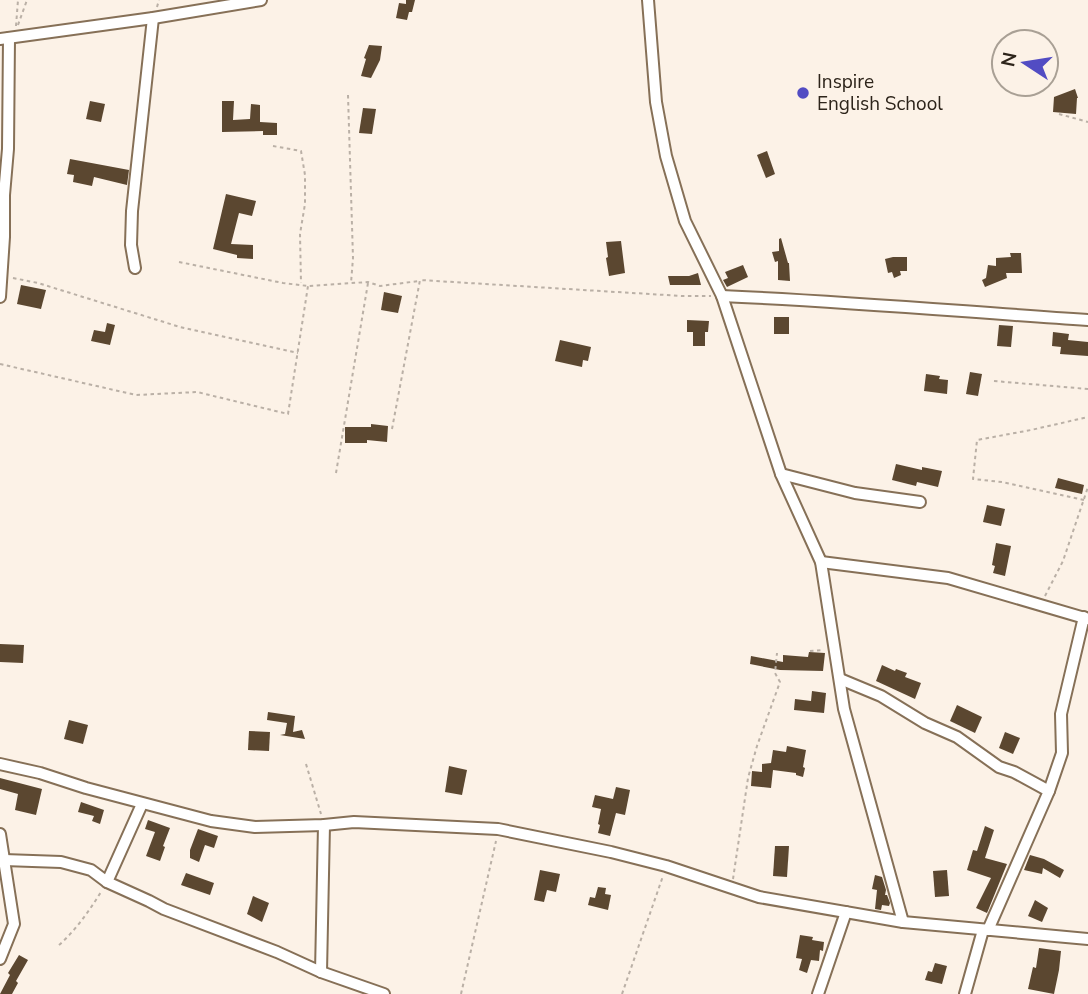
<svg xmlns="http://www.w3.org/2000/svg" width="1088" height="994" font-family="'Nunito Sans',sans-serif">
<rect width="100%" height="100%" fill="#fcf2e7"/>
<g fill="#5b4730">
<path d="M406,0H415L412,12H409L407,20L396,18L399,3L406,4Z"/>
<path d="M369,45L382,46L380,60L371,78L361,76L366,59L364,58Z"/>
<path d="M1075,89L1078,98H1077L1076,114L1053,112L1054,97Z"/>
<path d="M90,101L105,104L101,122L86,119Z"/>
<path d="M222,101H234L233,120L250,119L251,104L260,105V122L277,123V135H263V131L222,132Z"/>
<path d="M363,108L376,109L372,134L359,133Z"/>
<path d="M767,151L775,174L766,178L757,155Z"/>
<path d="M70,159L129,170L127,185L94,177L92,186L73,182L74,175L67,174Z"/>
<path d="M226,194L256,201L252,216L239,213L231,244L253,245V259L237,258V255L213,249Z"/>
<path d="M781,238L788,263H789L790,281L778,280V261L775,262L772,252L779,251V239Z"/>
<path d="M621,241L625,273L609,276L606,258L608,257L606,242Z"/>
<path d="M1010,253H1021L1022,273H1006L1007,278L985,287L982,280L986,278L988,265L996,266V258L1011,257Z"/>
<path d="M893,257H907V271H900L901,275L894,278L892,272L888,273L885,259Z"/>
<path d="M743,265L748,277L727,287L723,280L728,278L725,272Z"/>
<path d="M698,273L701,285H670L668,276H689Z"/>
<path d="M21,285L46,290L41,309L17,304Z"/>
<path d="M384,292L402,296L398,313L381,310Z"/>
<rect x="774" y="317" width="15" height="17"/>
<path d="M687,320L709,321L708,332H705V346H693V332H687Z"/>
<path d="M107,323L115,325L110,345L91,341L94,330L105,332Z"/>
<path d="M999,325L1013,326L1011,347L997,346Z"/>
<path d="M1053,332L1069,334L1068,340L1088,342V356L1060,354L1061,347L1052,346Z"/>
<path d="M560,340L591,347L588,361L583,360L582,367L555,361Z"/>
<path d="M970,372L982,374L978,396L966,394Z"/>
<path d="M926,374L940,376L939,379L948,380L947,394L924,391Z"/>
<path d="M371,424L388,426L387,442L367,440V443H345V427H371Z"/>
<path d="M896,464L922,470V467L942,471L938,487L917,482L916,486L892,480Z"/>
<path d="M1058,478L1084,485L1082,494L1055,488Z"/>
<path d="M987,505L1005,509L1001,526L983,522Z"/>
<path d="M996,543L1011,546L1005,576L993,573L995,566L992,565Z"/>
<path d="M0,644L24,645L23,663L0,662Z"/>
<path d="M809,652L825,653L823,671L780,670L750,664L751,656L783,662V655L808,657Z"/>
<path d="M882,665L895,671L896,669L907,673L905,677L921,683L915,699L876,681Z"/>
<path d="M812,691L826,693L824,713L794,710L795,699L811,701Z"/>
<path d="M957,705L982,717L975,733L950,721Z"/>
<path d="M268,712L295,716L293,732L302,730L305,739L280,735L285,734L287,723L267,720Z"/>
<path d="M69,720L88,725L83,744L64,739Z"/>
<path d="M249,731L270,732L269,751L248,750Z"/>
<path d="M1005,732L1020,738L1013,754L999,748Z"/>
<path d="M787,746L806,750L803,767L805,768L803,777L796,775V773L773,770L771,788L751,786L752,771L762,772V764L771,763L773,750L786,752Z"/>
<path d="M449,766L467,770L462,795L445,792Z"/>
<path d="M0,778L42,789L36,815L15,810L18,794L0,789Z"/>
<path d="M616,787L630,790L625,815L616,813L610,836L598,833L600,825L598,824L601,809L592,807L595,795L613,799Z"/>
<path d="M81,802L104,810L100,824L92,821L94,816L78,812Z"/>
<path d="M148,820L170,828L163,846L165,847L160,861L146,856L155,832L145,829Z"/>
<path d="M985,826L994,830L985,858L1007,864L987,913L976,908L991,878L967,870L973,850L977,851Z"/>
<path d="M198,829L218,836L214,848L205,845L199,862L190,858V850Z"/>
<path d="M775,846H789L787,877L773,876Z"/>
<path d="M1030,855L1044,859L1064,870L1060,878L1043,868L1042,874L1024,870Z"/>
<path d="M540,870L560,874L556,892L547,890L544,902L534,900Z"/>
<path d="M947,870L949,896L935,897L933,871Z"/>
<path d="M186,873L214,883L210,895L181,885Z"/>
<path d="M875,875L882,877L886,890L885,895H887L890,903L889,906L882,905L881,910L875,909L877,890L872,889Z"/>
<path d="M598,887L606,888L605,894L611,895L608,910L588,905L590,897L595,898Z"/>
<path d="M253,896L269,903L262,922L247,914Z"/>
<path d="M1035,900L1048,908L1042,922L1028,916Z"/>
<path d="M800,935L813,937L812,940L824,942L823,951L820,950L819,961L811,960L807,973L799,970L802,959L796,958Z"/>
<path d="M1039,948L1061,951L1059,970L1054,994L1028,989L1033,967L1036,968Z"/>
<path d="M19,955L28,960L16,981L18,983L12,994H0L10,975L8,973Z"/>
<path d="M935,963L947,966L942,984L925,980L928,971L932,972Z"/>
</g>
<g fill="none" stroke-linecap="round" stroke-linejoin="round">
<defs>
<g id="minor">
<path d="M648,0L656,102L666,156L685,221L722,296L781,474L821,562L844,709L903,922"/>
<path d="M0,39L153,18L261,0"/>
<path d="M135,268L131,245L132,211L153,18"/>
<path d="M722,296C844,301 966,312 1088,320"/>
<path d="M0,297L4,237V195L8,149L9,38"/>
<path d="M781,474L855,493L920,502"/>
<path d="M821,562L948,578L1088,619"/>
<path d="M840,679L881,696L925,723L957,737L999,767L1014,772L1049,791L988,930"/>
<path d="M0,764L40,773L86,788L211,821L255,827L324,825L354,822L498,829L611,852L666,866L759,897L903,922L1088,939"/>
<path d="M1049,791L1062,753L1061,714L1084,617"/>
<path d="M0,834L14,924L0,959"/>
<path d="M4,860L61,862L91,870L107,882L149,901L164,909L277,952L321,972L384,994"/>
<path d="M107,882L142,804"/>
<path d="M321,972L324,825"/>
<path d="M818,994L846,912"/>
<path d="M965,994L983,930"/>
</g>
</defs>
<use href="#minor" stroke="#867057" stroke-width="14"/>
<g stroke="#bab0a6" stroke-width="2" stroke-dasharray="3.5 3.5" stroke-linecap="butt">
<path d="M157,7L159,0"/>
<path d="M18,25L27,0"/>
<path d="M16,26L18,0"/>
<path d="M348,95L353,258L351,283"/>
<path d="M1059,114L1088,122"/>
<path d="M273,146L301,151L305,175V204L300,234L301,283"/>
<path d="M179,262L283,283L308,286L368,282L380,286L419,281"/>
<path d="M13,278L38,283L180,327L298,353"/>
<path d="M0,364L136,395L197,392L288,414L308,286"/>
<path d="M994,381L1088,389"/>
<path d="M392,429L420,280L682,296H711"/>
<path d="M336,473L368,283"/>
<path d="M1084,500L1002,482L973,479L977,440L1031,430L1088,417"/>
<path d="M1045,596L1063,561L1088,487"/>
<path d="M810,651L824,650"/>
<path d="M306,764L321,814"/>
<path d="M733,879L748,778L757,746L780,682L775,673L777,653"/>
<path d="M59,945C76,930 89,911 101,892"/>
<path d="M461,994L496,841"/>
<path d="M622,994L663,876"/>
</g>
<use href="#minor" stroke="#fff" stroke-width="10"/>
</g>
<circle fill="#524cc3" stroke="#fcf2e7" stroke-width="2.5" cx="803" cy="93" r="7"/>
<g text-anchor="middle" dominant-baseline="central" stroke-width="7" stroke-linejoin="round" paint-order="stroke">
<g font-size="19" fill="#2d241a" stroke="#fcf2e7" text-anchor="start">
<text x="817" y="82">Inspire<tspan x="817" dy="22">English School</tspan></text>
</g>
</g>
<g transform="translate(1025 63) rotate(282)"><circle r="33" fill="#fcf2e7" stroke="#a9a095" stroke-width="2"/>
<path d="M0-5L12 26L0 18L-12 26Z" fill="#524cc3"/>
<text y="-10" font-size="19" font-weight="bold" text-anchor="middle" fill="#2d241a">N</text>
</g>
</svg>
